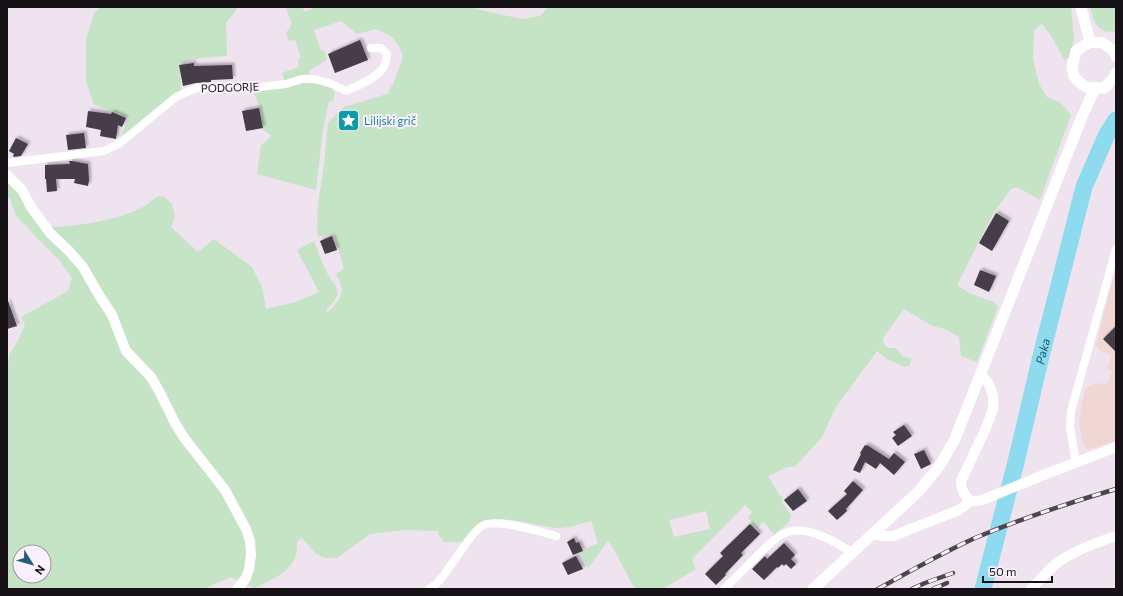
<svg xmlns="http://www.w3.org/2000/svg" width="1123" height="596" font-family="Commissioner,sans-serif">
<defs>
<filter id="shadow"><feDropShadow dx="2.5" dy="-2.5" stdDeviation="1" flood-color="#0004"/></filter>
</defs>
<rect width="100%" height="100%" fill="#eee3ef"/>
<path fill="#f1d7d3" d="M1116,267V441L1090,449H1086L1082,441L1079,422L1080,414L1085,389L1093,384L1108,383L1112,371L1107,369L1111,356L1109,354L1099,350L1096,345Z"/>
<g fill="#c5e3c5" fill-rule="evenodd">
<path d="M101,7H237L235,12L226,23L227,56L200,58L180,63L181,91L123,140L122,133L129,117L94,105L86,81V40L94,13Z"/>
<path d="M287,7H302L305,12L316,7H472L476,9L522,19L540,16L548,7H1071L1074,39L1070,57L1064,60L1052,37L1042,24L1034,30L1033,59L1039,84L1047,97L1061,103L1071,115L1040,200L1017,187L1011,189L994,212L957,285L971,294L994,302L998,307L977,362L961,356L959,337L945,329L932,326L904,309L883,338C883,347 888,349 896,348L902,356L911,359L910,365L904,367L887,359L877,351L836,407L822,437L795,467H787L768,476L780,496L783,497L782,503L791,515L790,521L774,535L764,522L757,528L748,518L752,512L745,505L692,559L696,569L666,587L657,589H635L614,550L608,541L588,568L579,552L598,543L591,521C580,524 570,528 558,528C537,527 497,512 480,524C474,527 468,537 464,542H444L439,535L438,531L405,530L370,534L337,558H325L316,554L302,538L297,542C297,546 297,551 296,555C290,573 270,581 254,588L231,577L203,589H7V360L9,361V355L16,344L25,325L21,317L68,291L72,278L60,261L16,216L10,199L7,195V177L48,225L53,227C83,225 116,221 143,207C148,204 153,200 158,196L165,197L172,204L175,217L171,227L198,252L214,239L252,267L262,287L266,309L296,302L319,292L297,250L314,241C319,253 323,267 330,278C333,283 339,287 337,295C336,300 330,306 326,310L327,313C333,307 341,299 342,290C342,285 338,278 336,274L344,269L334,233L318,237C315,210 322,183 325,156C326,145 327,133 328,122L344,107L387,94L394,82L403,57L399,46L391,36L376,29L357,34L341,21L314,30L321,51L324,50L327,60L310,70L308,75L285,83L282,73L299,67L298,60L301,58L295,40L289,41L286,33L292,24L286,8ZM706,511L710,529L674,537L669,520ZM20,552H44V576H20Z"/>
<path d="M1090,7H1116V31C1097,35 1094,21 1090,7Z"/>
<path d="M306,82H320L332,87L335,93L333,101H329L323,130L316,190L257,174L261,145L269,139L271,135L260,128L263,126L260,108L252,89Z"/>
</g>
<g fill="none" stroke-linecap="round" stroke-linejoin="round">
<path stroke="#8edaef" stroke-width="17" id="s1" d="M983,589L1016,462L1041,356L1084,187L1107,134L1116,120"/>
</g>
<g fill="#443c46" filter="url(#shadow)">
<path d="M360,40L368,60L335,73L328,54Z"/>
<path d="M194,63V66L232,65L233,79L211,80V82L196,83L183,86L179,65Z"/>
<path d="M259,108L263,128L246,131L242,111Z"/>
<path d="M88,111L111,114L112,112L126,118L122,127L118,125L116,139L100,136L101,130L86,127Z"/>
<path d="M84,133L86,148L68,150L66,135Z"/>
<path d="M16,138L28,144L21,156L14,157L13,156L14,154L9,151Z"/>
<path d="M69,161H72L88,164L89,180L88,186L74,183L75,179H56L57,191L47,192L46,179H45V165L70,164Z"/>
<path d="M996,213L1009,221L992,251L979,243Z"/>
<path d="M332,236L337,250L325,254L320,241Z"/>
<path d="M980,270L996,276L989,292L974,285Z"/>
<path d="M7,301H8L17,326L7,329Z"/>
<path d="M1116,326V352L1103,339Z"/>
<path d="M904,425L912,436L898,446L892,438L896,435L893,432Z"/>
<path d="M865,445L866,446L867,445L889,459L894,453L905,462L894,475L880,463L876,469L865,462L860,473L853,470L861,454L860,453Z"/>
<path d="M924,450L931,464L921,469L914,454Z"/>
<path d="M853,481L863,490L846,509L847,511L837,520L828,511L847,494L844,491Z"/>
<path d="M798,489L807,501L793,511L784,500Z"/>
<path d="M750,524L760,534L741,553L743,555L725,574L726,575L716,585L705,574L723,556L720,553Z"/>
<path d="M574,538L576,543L579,542L583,551L573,555L567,542Z"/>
<path d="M784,543L795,555L791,559L796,564L791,569L786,564L784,566L782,564L778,568L777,567L764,580L752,569L765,556L767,559Z"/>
<path d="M576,556L583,569L568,575L562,563Z"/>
</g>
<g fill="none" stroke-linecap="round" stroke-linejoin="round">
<g stroke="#fff" stroke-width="8">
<path d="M7,163L104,151L120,143L176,97L196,88L261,87L286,84L302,79H314L332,84L346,91C358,86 377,78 384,67C386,63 386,58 387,54L381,48H371"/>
<path d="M1076,463L1070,427L1071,411L1116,249"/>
<path d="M429,589C440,583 446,572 453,562C461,552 471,533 482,526C495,517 541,532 556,536"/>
<path d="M724,589C735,578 746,567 757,556C765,548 773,539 783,534C804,523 835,541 852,553"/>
</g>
<g stroke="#fff" stroke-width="10">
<path d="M7,175L22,190L31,207L50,233L69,251L83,267L99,295L112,315L126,351L151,377L159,391L175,423L185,439L225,490L246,529L250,541L251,555L249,569L246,578L237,589"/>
<path d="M971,501C964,496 961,490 961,481L986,428L993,409V396L989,384L980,374"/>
<path d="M873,534L884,536H893L959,510L971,501H978L985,499L1041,476L1116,447"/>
<path d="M1031,589C1040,580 1048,570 1058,562C1076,550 1096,543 1116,536"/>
</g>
<g stroke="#fff" stroke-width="11">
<path d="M1081,7L1090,42"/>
<path d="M1116,56L1113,50L1103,43L1090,42L1076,51L1072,67L1074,76L1079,82L1086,87L1095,88H1104L1112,80L1116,73"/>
<path d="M813,589L919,491L940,465L955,439L1081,119L1095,88"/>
</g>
<defs>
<g id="rail">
<path d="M878,589C910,571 942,553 975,538C1021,519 1068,503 1116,489"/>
<path d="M912,589L925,583L953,573"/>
<path d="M933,589L947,583"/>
</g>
</defs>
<use href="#rail" stroke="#4d474d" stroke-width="4.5"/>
<use href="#rail" stroke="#fbf0fd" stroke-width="3" stroke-dasharray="9" stroke-linecap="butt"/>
</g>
<defs>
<symbol id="sight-square" viewBox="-11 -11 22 22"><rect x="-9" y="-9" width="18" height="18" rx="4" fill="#0f9aa8" stroke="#fbf0fd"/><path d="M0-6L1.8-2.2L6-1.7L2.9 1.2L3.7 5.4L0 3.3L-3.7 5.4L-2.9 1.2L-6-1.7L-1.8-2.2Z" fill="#fff"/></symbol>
</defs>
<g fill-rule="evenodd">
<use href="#sight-square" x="336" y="108" width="25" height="25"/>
</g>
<g text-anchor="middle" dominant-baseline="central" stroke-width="4" stroke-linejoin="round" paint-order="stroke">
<g font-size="11" fill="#161216" stroke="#fbf0fd">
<text transform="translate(230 87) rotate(-2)">PODGORJE</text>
</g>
<g font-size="11" fill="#0d838f" stroke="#fbf0fd" text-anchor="start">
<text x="364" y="120">Lilijski grič</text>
</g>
<g font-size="12" font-style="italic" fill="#195867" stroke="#fbf0fd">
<text stroke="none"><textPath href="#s1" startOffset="245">Paka</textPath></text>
</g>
</g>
<rect width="1123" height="596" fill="none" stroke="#161216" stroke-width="16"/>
<g transform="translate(32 564) rotate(127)"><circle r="19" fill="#fbf0fd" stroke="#9f97a1"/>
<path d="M0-3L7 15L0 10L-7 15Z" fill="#245d77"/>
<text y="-6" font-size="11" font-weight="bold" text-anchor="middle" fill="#161216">N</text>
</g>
<path d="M983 576v6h69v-6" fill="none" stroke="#161216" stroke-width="2"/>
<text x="989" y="576" font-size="12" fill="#161216" stroke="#fbf0fd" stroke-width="3" paint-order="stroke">50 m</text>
</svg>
